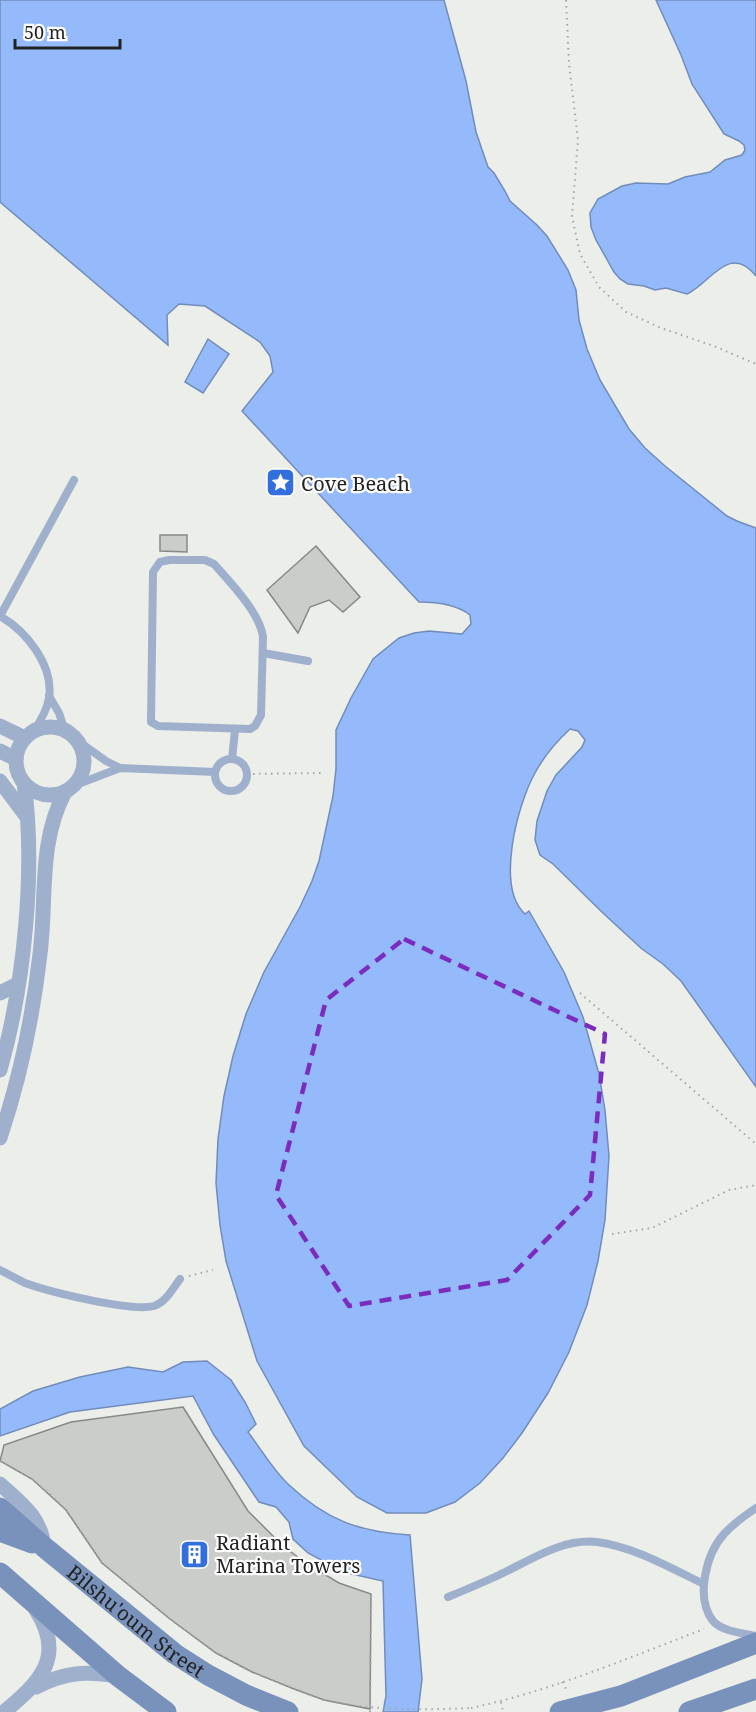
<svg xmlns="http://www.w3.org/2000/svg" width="756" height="1712" font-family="'Noto Serif',serif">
<rect width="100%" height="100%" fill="#eceeea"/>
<g fill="#95bafb" stroke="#728cba" stroke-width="1.5">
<path d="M0,0H444L466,81L476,132L488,167L494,173L505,191L510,201L537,225L547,236L568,270L576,290L579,320L587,349L600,380L629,429L645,448L665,466L727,516L737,521L756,528V1087L681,981L663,964L642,949L604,914L553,864L540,855L535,840L537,821L547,791L556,775L582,747L585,740L578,731L570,729C556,742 544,756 535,773C518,803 495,887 525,914L529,911L564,972L583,1017L599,1074L605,1110L609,1156L605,1220L598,1261L587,1305L569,1352L548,1393L522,1433L503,1458L480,1483L455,1502L426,1513H387L357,1497L304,1446L257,1361L226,1261L220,1225L216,1183L218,1139L224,1096L233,1056L246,1014L264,972L300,907L312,881L319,861L333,796L336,769V730L351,698L373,659L399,638L414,633L429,631L462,634L471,624L470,615C456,604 437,602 419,602L242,411L273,372L270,356L260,342L205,306L179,304L167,315L168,345L0,202Z"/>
<path d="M656,0H756V276C729,242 710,284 687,294L666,288L655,290L644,286L628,284L620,279L614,272L596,240L591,227L590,213L598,199L622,186L636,183L668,184L685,177L710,172L725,160L742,155L745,150L744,145L739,141L724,134L692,84L681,55Z"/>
<path d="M208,339L229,354L203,393L185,382Z"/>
<path d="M207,1361L231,1380L245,1402L256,1424L248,1432C261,1449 273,1470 288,1484C326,1520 359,1532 410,1535L422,1679L418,1712H383L386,1696L383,1581L343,1572L308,1553L293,1539L289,1522L276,1507L259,1502L214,1435L193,1396L70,1412L0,1436V1409L33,1391L80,1377L128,1367L163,1372L183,1362Z"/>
</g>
<g fill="#cbcdca" stroke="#878986" stroke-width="1.5">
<path d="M160,535H187V552L160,551Z"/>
<path d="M316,546L360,597L343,612L329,600L310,607L298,633L267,590Z"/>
<path d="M183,1407L248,1511L282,1545L307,1564L339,1583L371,1594L370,1709L324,1700L294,1689L252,1672L216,1653L170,1619L102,1563L66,1510L32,1479L0,1461L4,1445L71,1422Z"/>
</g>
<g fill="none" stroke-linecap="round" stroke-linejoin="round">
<g stroke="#a5a6a3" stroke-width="2" stroke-dasharray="1.5 4.5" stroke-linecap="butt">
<path d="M566,0L569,64L578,140L572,216L580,254L599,287L626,312L661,328L714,346L756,364"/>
<path d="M247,774L323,773"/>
<path d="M580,993L756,1144"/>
<path d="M612,1234L652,1228L729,1190L756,1185"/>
<path d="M189,1276L213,1270"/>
<path d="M0,1461L32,1479L50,1494L66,1510L102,1563L170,1619L216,1653L252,1672L324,1700"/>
<path d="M562,1682L568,1692"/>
<path d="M501,1702L503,1711"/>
<path d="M471,1708C551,1691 628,1658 704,1629"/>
<path d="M370,1712L371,1594"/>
</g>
<g stroke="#9fb0cd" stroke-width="8">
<path d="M169,560H205L214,564C230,582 260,613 263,637L261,715L255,726L250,729L158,726L151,722L153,572L160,562Z"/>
<path d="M0,616L74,480"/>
<path d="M0,616C26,631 54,665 49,698C47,710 40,722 33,732"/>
<path d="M263,653L308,661"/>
<path d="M49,696L59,713L65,731"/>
<path d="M78,741L106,761L120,768"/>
<path d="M232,759L235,730"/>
<circle cx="231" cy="775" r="16"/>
<path d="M73,786L120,768L215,772"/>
<path d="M0,1270C8,1274 17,1279 25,1283C50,1292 131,1312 154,1306C166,1302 173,1288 180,1279"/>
<path d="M756,1508C744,1516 733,1524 724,1534C706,1554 695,1598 713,1621C723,1632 743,1633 756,1636"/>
<path d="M448,1597C465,1590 482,1583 499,1575C529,1561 562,1538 597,1542C635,1547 670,1568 704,1584"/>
</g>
<g stroke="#9fb0cd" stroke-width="15">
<path d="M0,726L25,738"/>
<circle cx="50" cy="761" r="34"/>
<path d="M0,751L16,759"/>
<path d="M0,781L27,817"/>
<path d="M0,993L18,984"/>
<path d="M0,1070C24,986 36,870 24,783"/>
<path d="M0,1138C20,1078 33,1016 40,954C47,899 38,842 65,792"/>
<path d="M0,1484C21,1503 41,1517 44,1547"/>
<path d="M36,1687C65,1672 85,1671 118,1676"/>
<path d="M4,1712C40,1682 66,1657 36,1610"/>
</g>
<g stroke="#7992bc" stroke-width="21">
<path id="s1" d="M0,1508L44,1547L175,1654L208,1675L246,1695L288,1712"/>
<path d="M0,1531L32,1543"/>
<path d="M0,1573L118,1676L166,1712"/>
<path d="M560,1712L621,1696L756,1643"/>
<path d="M689,1712L756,1689"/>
</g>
<path stroke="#a5a6a3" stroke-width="2" stroke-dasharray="1.5 4.5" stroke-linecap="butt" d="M324,1700C374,1711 421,1710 471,1708"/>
</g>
<path fill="none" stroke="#7b2cbf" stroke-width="4.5" stroke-dasharray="12 8" stroke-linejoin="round" d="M404,939L605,1034L590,1195L507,1280L349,1306L276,1195L326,1000Z"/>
<defs>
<symbol id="sight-square" viewBox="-11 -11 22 22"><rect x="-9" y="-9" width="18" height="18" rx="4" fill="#326fdd" stroke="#fff"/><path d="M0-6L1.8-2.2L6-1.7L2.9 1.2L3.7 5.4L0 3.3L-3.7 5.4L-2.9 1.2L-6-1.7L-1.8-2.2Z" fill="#fff"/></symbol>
<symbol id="building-square" viewBox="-11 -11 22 22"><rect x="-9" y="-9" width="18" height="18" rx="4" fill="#326fdd" stroke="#fff"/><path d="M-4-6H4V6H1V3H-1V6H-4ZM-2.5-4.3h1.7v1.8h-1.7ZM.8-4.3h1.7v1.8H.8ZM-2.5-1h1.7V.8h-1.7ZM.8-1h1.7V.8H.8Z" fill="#fff"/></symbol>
</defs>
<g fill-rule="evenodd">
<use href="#sight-square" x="264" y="466" width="33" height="33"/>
<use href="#building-square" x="178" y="1538" width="33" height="33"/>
</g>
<g text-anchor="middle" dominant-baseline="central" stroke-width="4.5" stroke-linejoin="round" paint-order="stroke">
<g font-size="20" fill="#212221" stroke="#fff" text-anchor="start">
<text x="301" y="483">Cove Beach</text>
<text x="216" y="1542">Radiant<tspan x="216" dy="23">Marina Towers</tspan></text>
</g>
<g font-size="20" fill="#212221" stroke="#fff">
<text stroke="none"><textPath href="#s1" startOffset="177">Bilshu'oum Street</textPath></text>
</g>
</g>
<path d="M15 39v9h105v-9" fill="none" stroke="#212221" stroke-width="3"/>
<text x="24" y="39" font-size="18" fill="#212221" stroke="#ffffff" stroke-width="4.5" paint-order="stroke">50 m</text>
</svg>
